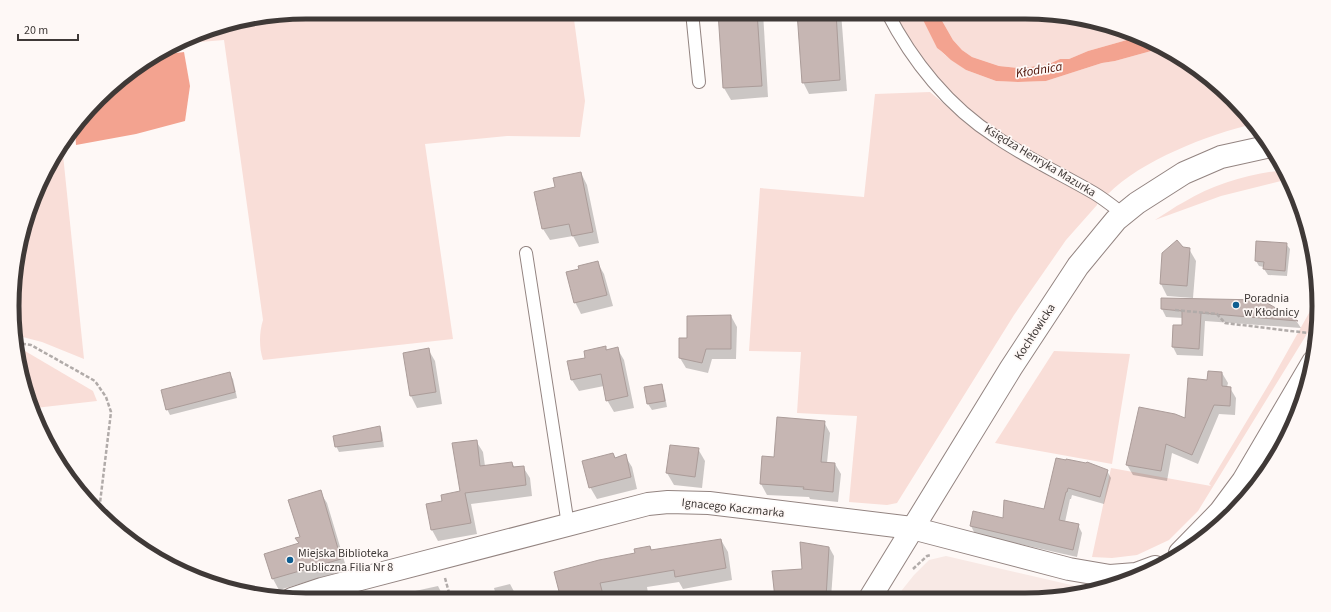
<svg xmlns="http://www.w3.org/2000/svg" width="1331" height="612" font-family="'Source Sans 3',sans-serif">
<rect width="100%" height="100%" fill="#fef8f6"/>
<path fill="#f8e9e5" d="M946,556L1093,590L1064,597L898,598L902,590L914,575L929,560Z"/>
<g fill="#f9ded8">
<path d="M306,12H573L585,101L580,137L507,136L425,144L453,339L263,360C259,348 259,332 263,320L224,40L176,44L211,28Z"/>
<path d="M892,12H919L937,48L941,51L945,55L966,70L996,81L1018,82L1046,81L1102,63L1115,61L1162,48L1188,61L1233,98L1254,124C1209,134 1140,161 1108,194L1100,191L998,133L957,100L935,79Z"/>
<path d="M937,12H1025L1082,18L1141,36L1088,51L1069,59H1060L1049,64L1030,67L1019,68L999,66L972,57L962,50L953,40Z"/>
<path d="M930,92L967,123L1097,201V205L1066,240L1014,315L897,503L887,505L849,502L857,416L797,413L801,352L749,351L760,188L864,197L875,94Z"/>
<path d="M62,145L84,359L42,342L15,335L12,306L18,249L52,159Z"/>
<path d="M1284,170L1289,179L1221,196L1155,220C1165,214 1174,207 1184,202C1214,184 1249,174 1284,170Z"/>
<path d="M1318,297L1319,306L1318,316L1198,511L1169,540L1137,555L1112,558L1092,557L1111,468L1211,486L1209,484L1272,379Z"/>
<path d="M16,350L25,351L93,391L97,401L35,408L18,363Z"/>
<path d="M1054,351L1130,354L1112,464L995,443Z"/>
</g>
<g fill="#f3a390">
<path d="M919,12H937L953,40L962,50L972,57L999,66L1019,68L1030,67L1049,64L1060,59H1069L1088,51L1141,36L1162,48L1115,61L1102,63L1046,81L1018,82L996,81L966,70L951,60L941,51L937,48Z"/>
<path d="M184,52L190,86L185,121L136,134L76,145L75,130L112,85L152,56Z"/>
</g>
<g fill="#0003">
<path d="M719,12H763L768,97L731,100L724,88Z"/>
<path d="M798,12H841L847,91L809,94L803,82Z"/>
<path d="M581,173L587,185L599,243L579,247L573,236L550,240L543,229L556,188Z"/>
<path d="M1299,201L1306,226L1300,225L1297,220Z"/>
<path d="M1286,244L1290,249L1287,276L1268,275L1264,269V267L1259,266L1256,261Z"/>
<path d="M1182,248L1189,249L1196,261L1193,298L1167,296L1161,284Z"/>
<path d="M597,262L604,274L613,306L581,314L575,302L580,269Z"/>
<path d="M1262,301L1297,322L1301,328L1205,321L1203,356L1177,355L1173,347L1183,326V318L1166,317L1162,309Z"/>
<path d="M731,316L737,327L736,359H712L708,373L686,368L680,358L688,339Z"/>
<path d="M605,347L607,350L617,348L624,360L634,408L614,412L607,400L604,386L579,391L572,380Z"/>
<path d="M428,349L435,361L442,404L417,408L411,396L404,354Z"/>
<path d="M229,373L233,379L237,398L170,415L167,409Z"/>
<path d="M1222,373L1228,383L1227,387L1230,388L1236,398L1235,415L1219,414L1198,464L1172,453L1167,481L1133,475L1127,465L1140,408L1186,420L1208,381Z"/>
<path d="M661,385L664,391L667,407L652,410L648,404L646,388Z"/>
<path d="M824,422L830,433L827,463L835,464L841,474L838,502L810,499L809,497L767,495L761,484L763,457L775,458Z"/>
<path d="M379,427L382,433L384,447L339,452L336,446Z"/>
<path d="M476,441L483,452L485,466L512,463L515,468L523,467L530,478L532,496L471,504L477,534L438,541L432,530L427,505L443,502L461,492Z"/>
<path d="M671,446L698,449L705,461L702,488L674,485L667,473Z"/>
<path d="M613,454L615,458L625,456L632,467L637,489L597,499L590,487Z"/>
<path d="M1056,459L1107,471L1111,478L1104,504L1072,495L1071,499H1070L1065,522L1078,525L1082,533L1077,557L975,534L971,526L1045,511Z"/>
<path d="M320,492L327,503L347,570L279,590L273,579L265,555L299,544L296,539L301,537Z"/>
<path d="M721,540L728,552L732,580L683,589L679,582L647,587L649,599H562L555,572L636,554L650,547L652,551Z"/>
<path d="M829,547L834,556L831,598H776V597L803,570Z"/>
<path d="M510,584L518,599H497L494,588Z"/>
<path d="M438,586L445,600H407L406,593Z"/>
<path d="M986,595L995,598H985Z"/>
</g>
<g fill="#c6b6b3" stroke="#ab9c99">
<path d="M718,12H757L762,86L723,88Z"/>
<path d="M797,12H836L840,80L802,83Z"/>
<path d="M581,172L593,232L572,236L569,224L542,229L534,192L555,187L553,178Z"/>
<path d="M1177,240L1183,247L1190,248L1187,286L1160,284L1162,253Z"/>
<path d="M1256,241L1287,243L1285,271L1263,269L1264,262L1255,261Z"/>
<path d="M598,261L607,295L574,303L566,272L579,269L578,266Z"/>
<path d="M1161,298L1262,300L1298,321L1201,313L1199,349L1172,347L1173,325H1182V311L1161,309Z"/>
<path d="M731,315V349H706L702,363L679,358V338H687V316Z"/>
<path d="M606,346V350L618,347L628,396L606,401L601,374L571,380L567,361L585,358L584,351Z"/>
<path d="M429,348L436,392L410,396L403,353Z"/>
<path d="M1208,371L1222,372V386L1231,387L1230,406L1214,405L1192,455L1166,444L1161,471L1126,465L1139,407L1175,414L1185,418L1188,378L1207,380Z"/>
<path d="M230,372L235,392L166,410L161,390Z"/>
<path d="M662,384L665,401L647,404L644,387Z"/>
<path d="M777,417L825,421L821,462L835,463L833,492L803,489L804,487L760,484L762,456L774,457Z"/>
<path d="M380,426L382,441L335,447L333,436Z"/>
<path d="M477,440L480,466L512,462L513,467L524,466L526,485L465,493L471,523L431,530L426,504L442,501L441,495L460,491L452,443Z"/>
<path d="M670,445L699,448L695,477L666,473Z"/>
<path d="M613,453L615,458L626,454L631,477L589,488L582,461Z"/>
<path d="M1056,458L1066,460V459L1086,463L1087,462L1108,470L1100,497L1068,488L1067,492H1066L1059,520L1079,524L1073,550L970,526L973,511L1003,518L1004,500L1044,509Z"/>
<path d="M321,490L341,559L272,579L264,554L299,543L295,538L300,537L288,500Z"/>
<path d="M721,539L726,568L675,577L674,570L600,583L604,599H585L584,595L568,599H561L554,572L599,560L635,553L634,549L650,546L651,550Z"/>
<path d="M800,542L829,547L826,598H794V597L775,598L772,571L802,569Z"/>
</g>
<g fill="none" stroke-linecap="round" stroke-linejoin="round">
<defs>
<g id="lane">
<path d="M692,12L699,82"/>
<path d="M887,12C912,61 949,107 996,137C1027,158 1061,174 1094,193C1104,199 1114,207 1123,214"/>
<path d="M526,253L568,525"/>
</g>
<g id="street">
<path d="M1180,553L1220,512L1243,481L1313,362"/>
<path d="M292,599L322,589L648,504L668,502L709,503L912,528L1069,569L1110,576L1136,574L1155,567"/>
</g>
<path id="secondary" d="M870,598L1011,368L1078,266L1116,220L1137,203L1184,173L1221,157L1271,146"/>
</defs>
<use href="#lane" stroke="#938481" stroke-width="14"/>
<use href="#street" stroke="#938481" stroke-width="24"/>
<use href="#secondary" stroke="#938481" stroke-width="24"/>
<g stroke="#b1aba9" stroke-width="2.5" stroke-dasharray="4 2" stroke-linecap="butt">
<path d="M1175,310L1217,314L1225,323L1316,334"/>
<path d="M1308,342L1317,326"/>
<path d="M16,343L31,345L95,381L106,397L111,412L99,511"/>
<path d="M913,569L927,556L931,555"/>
<path d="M445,578L451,600"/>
</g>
<use href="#lane" stroke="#fff" stroke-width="12"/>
<use href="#street" stroke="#fff" stroke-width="22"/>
<use href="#secondary" stroke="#fff" stroke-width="22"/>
</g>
<g fill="#0e5e91" stroke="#fef8f6" stroke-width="1.5">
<circle cx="1236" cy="305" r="4"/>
<circle cx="290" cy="560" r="4"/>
</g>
<g text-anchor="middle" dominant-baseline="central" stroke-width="3.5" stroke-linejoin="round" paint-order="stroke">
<g font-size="12" fill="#3f3937" stroke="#fef8f6">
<text transform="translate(1040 161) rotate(31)">Księdza Henryka Mazurka</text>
<text transform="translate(1035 332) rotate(-57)">Kochłowicka</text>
<text transform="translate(733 508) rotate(6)">Ignacego Kaczmarka</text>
</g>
<g font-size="12" fill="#3f3937" stroke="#fef8f6" text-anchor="start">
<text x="1244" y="298">Poradnia<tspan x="1244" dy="14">w Kłodnicy</tspan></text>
<text x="298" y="553">Miejska Biblioteka<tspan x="298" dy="14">Publiczna Filia Nr 8</tspan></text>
</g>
<g font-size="13" font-style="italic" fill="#4e1105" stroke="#fef8f6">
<text transform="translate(1039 70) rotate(-9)">Kłodnica</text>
</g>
</g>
<path d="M0 0H1331V612H0ZM306 19H1025A287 287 0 0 1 1312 306V306A287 287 0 0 1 1025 593H306A287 287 0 0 1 19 306V306A287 287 0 0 1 306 19Z" fill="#fef8f6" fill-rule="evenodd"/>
<path fill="none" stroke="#3f3937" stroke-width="5" d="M306 19H1025A287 287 0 0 1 1312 306V306A287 287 0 0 1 1025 593H306A287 287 0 0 1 19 306V306A287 287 0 0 1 306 19Z"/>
<path d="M18 34v6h60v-6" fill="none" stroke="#3f3937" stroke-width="2"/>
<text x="24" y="34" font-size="12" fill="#3f3937" stroke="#fef8f6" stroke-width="3" paint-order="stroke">20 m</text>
</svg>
